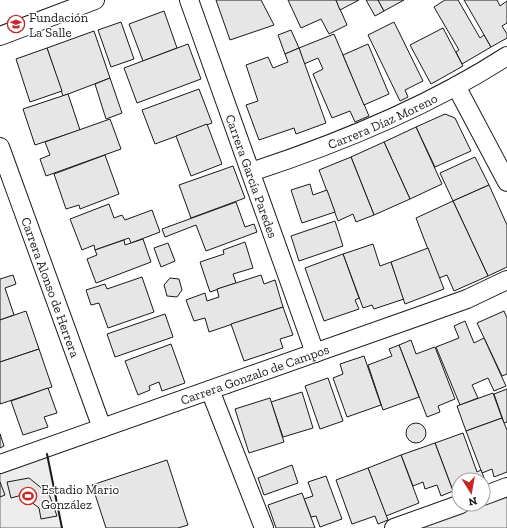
<svg xmlns="http://www.w3.org/2000/svg" width="507" height="528" font-family="'Zilla Slab',serif">
<rect width="100%" height="100%" fill="#fff"/>
<g fill="#ededed" stroke="#6a6a6a">
<path d="M46,448L62,528H0V464Z"/>
<path d="M507,487V528H394L461,504H483Z"/>
</g>
<g fill="#e6e6e6" stroke="#1a1a1a">
<path d="M216,0H261L274,25L230,40Z"/>
<path d="M288,0H336L347,25L329,34L321,19L301,28Z"/>
<path d="M336,0H359L340,10Z"/>
<path d="M366,0H378L384,11L375,16Z"/>
<path d="M378,0H404L384,11Z"/>
<path d="M445,0H458L480,38L484,35L491,47L462,64L456,52L459,50L434,7Z"/>
<path d="M464,0H497L500,6L507,1V23L502,26L507,34V38L491,47Z"/>
<path d="M164,11L177,48L143,61L129,24Z"/>
<path d="M121,22L134,59L111,67L98,30Z"/>
<path d="M394,22L423,81L405,90L408,97L400,101L368,35Z"/>
<path d="M443,28L463,66L431,84L410,45Z"/>
<path d="M291,30L299,48L285,54L278,35Z"/>
<path d="M94,31L110,78L63,96L47,48Z"/>
<path d="M334,34L369,116L355,122L350,111L332,118L313,74L323,69L318,58L304,64L299,48Z"/>
<path d="M188,44L201,79L137,103L124,68Z"/>
<path d="M368,44L389,94L364,105L343,55Z"/>
<path d="M47,48L62,91L30,102L16,59Z"/>
<path d="M299,48L326,123L296,134L294,128L259,140L246,105L258,101L246,65L268,57L273,68L288,62L285,54Z"/>
<path d="M110,78L122,113L106,119L95,84Z"/>
<path d="M199,89L212,123L155,144L142,110Z"/>
<path d="M68,94L80,130L35,145L23,109Z"/>
<path d="M445,114L455,118L471,151L435,167L416,127Z"/>
<path d="M110,119L121,149L46,176L40,159L50,155L45,142Z"/>
<path d="M207,124L222,164L191,176L176,136Z"/>
<path d="M416,127L442,184L410,199L384,142Z"/>
<path d="M384,142L410,199L374,215L351,157Z"/>
<path d="M105,155L119,194L80,209L79,205L66,209L54,174Z"/>
<path d="M351,157L374,215L356,222L353,214L338,221L319,170Z"/>
<path d="M475,157L489,185L453,201L440,173Z"/>
<path d="M233,166L245,198L191,218L179,185Z"/>
<path d="M310,184L313,195L327,190L335,212L302,223L291,190Z"/>
<path d="M489,185L507,225V267L488,276L453,201Z"/>
<path d="M453,201L488,276L454,291L447,275L439,278L416,218Z"/>
<path d="M236,202L245,227L254,224L257,232L206,251L196,225L165,237L162,229Z"/>
<path d="M109,204L114,218L122,215L125,220L152,210L160,232L131,243L129,238L95,250L94,245L82,250L70,219Z"/>
<path d="M335,221L343,246L299,261L291,236Z"/>
<path d="M143,239L151,262L96,283L87,259L97,255L95,250L124,240L125,245Z"/>
<path d="M245,242L253,268L233,274L236,283L210,292L200,262L224,254L223,250Z"/>
<path d="M168,243L175,261L161,267L154,248Z"/>
<path d="M373,244L380,266L391,262L404,299L374,309L372,305L363,308L343,254Z"/>
<path d="M428,248L444,289L405,304L391,262Z"/>
<path d="M343,254L359,298L355,300L359,309L324,321L305,268Z"/>
<path d="M13,275L16,284L5,288L14,315L0,320V279Z"/>
<path d="M261,275L264,284L275,280L283,307L209,332L205,318L194,321L186,300L205,293L207,301L219,297L217,289Z"/>
<path d="M142,277L154,312L108,328L99,303L91,305L86,290L105,284L107,289Z"/>
<path d="M170,278L179,279L182,290L177,297L167,296L164,285Z"/>
<path d="M283,307L293,335L280,339L283,348L244,361L231,324Z"/>
<path d="M26,311L39,349L0,362V320Z"/>
<path d="M504,311L507,318V374L502,376L477,323Z"/>
<path d="M165,314L173,337L115,357L107,334Z"/>
<path d="M465,321L474,343L484,338L506,386L494,391L488,378L472,385L478,398L460,405L436,347L459,338L454,326Z"/>
<path d="M411,340L416,354L435,347L455,399L438,406L440,412L427,417L399,345Z"/>
<path d="M171,344L185,383L162,391L159,382L149,386L150,390L138,395L125,361Z"/>
<path d="M399,345L419,397L383,410L368,365L392,356L389,349Z"/>
<path d="M39,349L52,387L0,404V362Z"/>
<path d="M364,356L381,405L347,417L333,378L343,374L340,364Z"/>
<path d="M328,378L343,421L320,429L305,386Z"/>
<path d="M48,388L57,413L44,417L48,427L23,435L11,401Z"/>
<path d="M507,389V422L504,423L494,394Z"/>
<path d="M302,392L313,428L283,437L271,402Z"/>
<path d="M493,393L502,418L466,431L457,406Z"/>
<path d="M270,398L284,442L249,453L235,409Z"/>
<path d="M502,418L507,430V472L494,477L492,469L482,473L466,431Z"/>
<circle cx="416" cy="433" r="10"/>
<path d="M463,433L477,472L481,470L485,480H459V489L453,491L435,443Z"/>
<path d="M0,434L4,446L0,448Z"/>
<path d="M435,443L453,491L441,496L437,485L425,489L423,482L413,486L401,455Z"/>
<path d="M401,455L419,503L386,516L368,468Z"/>
<path d="M167,460L188,525L178,528H106L92,485Z"/>
<path d="M292,465L298,483L264,495L258,478Z"/>
<path d="M368,468L388,520L378,524L375,516L352,524L336,480Z"/>
<path d="M326,476L342,519L320,527L316,516L311,517L304,499L313,496L308,482Z"/>
<path d="M29,478L49,494L57,516L41,519L39,508L22,495L11,498L7,482Z"/>
<path d="M0,482L5,495L0,497Z"/>
<path d="M302,493L315,528H276L268,505Z"/>
</g>
<g fill="none" stroke-linecap="round" stroke-linejoin="round">
<defs>
<g id="street">
<path id="s1" d="M189,0L315,353"/>
<path d="M0,36L95,0"/>
<path d="M456,86L507,182"/>
<path id="s2" d="M0,147L102,428"/>
<path id="s3" d="M251,172C340,143 428,107 507,56"/>
<path d="M210,390L264,528"/>
<path id="s4" d="M0,464L425,314L467,299L507,280"/>
<path d="M483,496L507,487"/>
<path d="M394,528L461,504"/>
</g>
</defs>
<use href="#street" stroke="#1a1a1a" stroke-width="20"/>
<use href="#street" stroke="#fff" stroke-width="18"/>
<path stroke="#1a1a1a" stroke-width="2" d="M47,454L62,528"/>
</g>
<defs>
<symbol id="school-ring" viewBox="-11 -11 22 22"><circle r="9.5" fill="#fff" stroke="#c62828" stroke-width="1.5"/><path d="M0-5L7-2L0 1L-7-2ZM-4 1L0 2.5L4 1V4Q0 6-4 4Z" fill="#c62828"/></symbol>
<symbol id="stadium-ring" viewBox="-11 -11 22 22"><circle r="9.5" fill="#fff" stroke="#c62828" stroke-width="1.5"/><path d="M0-5a6.5 5 0 1 0 0 10a6.5 5 0 1 0 0-10ZM-3.5-1.8h7v3.6h-7Z" fill="#c62828"/></symbol>
</defs>
<g fill-rule="evenodd">
<use href="#school-ring" x="6" y="14" width="20" height="20"/>
<use href="#stadium-ring" x="18" y="486" width="20" height="20"/>
</g>
<g text-anchor="middle" dominant-baseline="central" stroke-width="3" stroke-linejoin="round" paint-order="stroke">
<g font-size="13" fill="#1a1a1a" stroke="#fff" text-anchor="start">
<text x="29" y="17">Fundación<tspan x="29" dy="15">La Salle</tspan></text>
<text x="41" y="489">Estadio Mario<tspan x="41" dy="15">González</tspan></text>
</g>
<g font-size="13" fill="#1a1a1a" stroke="#fff">
<text stroke="none"><textPath href="#s3" startOffset="141">Carrera Díaz Moreno</textPath></text>
<text stroke="none"><textPath href="#s1" startOffset="187">Carrera García Paredes</textPath></text>
<text stroke="none"><textPath href="#s2" startOffset="149">Carrera Alonso de Herrera</textPath></text>
<text stroke="none"><textPath href="#s4" startOffset="270">Carrera Gonzalo de Campos</textPath></text>
</g>
</g>
<g transform="translate(471 492) rotate(169)"><circle r="19" fill="#ffffff" stroke="#a3a3a3"/>
<path d="M0-3L7 15L0 10L-7 15Z" fill="#c62828"/>
<text y="-6" font-size="11" font-weight="bold" text-anchor="middle" fill="#1a1a1a">N</text>
</g>
</svg>
